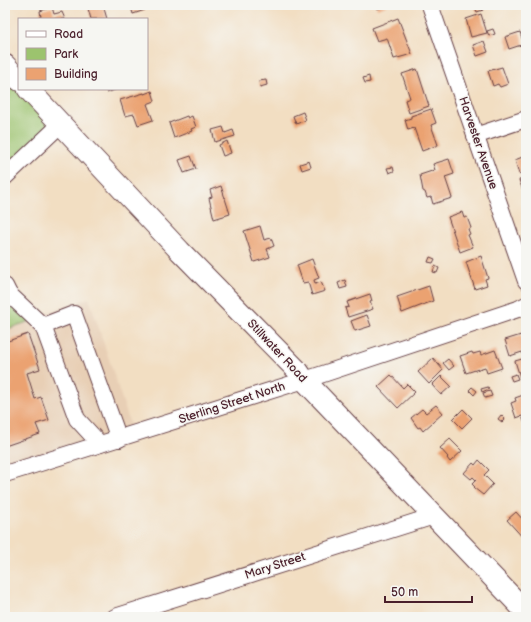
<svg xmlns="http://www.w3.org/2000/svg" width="531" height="622" font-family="'Balsamiq Sans',sans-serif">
<rect width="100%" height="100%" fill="#f6f6f2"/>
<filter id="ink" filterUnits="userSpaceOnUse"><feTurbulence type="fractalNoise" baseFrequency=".025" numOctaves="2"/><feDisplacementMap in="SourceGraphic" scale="8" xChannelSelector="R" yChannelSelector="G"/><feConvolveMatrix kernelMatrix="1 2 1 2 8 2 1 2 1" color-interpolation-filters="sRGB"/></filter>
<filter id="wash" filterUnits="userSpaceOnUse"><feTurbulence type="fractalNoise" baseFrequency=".012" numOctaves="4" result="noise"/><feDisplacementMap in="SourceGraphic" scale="16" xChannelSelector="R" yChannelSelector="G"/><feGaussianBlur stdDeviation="0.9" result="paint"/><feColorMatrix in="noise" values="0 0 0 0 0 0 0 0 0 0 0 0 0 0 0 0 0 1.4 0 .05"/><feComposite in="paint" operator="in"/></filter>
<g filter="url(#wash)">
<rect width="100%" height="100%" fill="#f2dec2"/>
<path fill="#e8cfb5" d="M89,298L132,430L5,468V300L27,319Z"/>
<g fill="#9cc36e" stroke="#73714c">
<path d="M5,65L62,123L5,177Z"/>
<path d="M5,286L39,318L5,330Z"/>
</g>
<g id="blocks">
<g fill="#eba271">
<path d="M87,5H103L107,19H91Z"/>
<path d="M138,5H143L145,10L133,14L131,7Z"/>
<path d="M376,5H388L377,9Z"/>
<path d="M469,5H481L483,10L477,12L474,5L470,7Z"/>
<path d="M522,5H526V12L524,13Z"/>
<path d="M52,7L54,14L62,12L65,19H39V17H41L40,11Z"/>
<path d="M481,14L487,33L471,37L466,19Z"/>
<path d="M398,18L412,54L394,59L387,38L377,41L372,28Z"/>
<path d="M493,29L495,34L489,36L487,31Z"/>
<path d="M520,32L524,44L509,49L505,37Z"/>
<path d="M484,41L488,52L477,56L473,45Z"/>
<path d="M502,67L508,84L500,87L498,84L493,86L488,71Z"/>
<path d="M417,69L429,106L409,113L405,100L410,98L402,74Z"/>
<path d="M369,76L370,82L365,83L363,78Z"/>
<path d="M266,80L267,85L260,87L259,81Z"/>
<path d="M106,89H117L107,93Z"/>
<path d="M152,91L155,101L147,104L153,120L138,125L134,114L125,116L120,100L144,93V94Z"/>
<path d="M431,109L436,123L431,125L438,145L422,151L414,128L408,130L405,120L411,118V116Z"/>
<path d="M303,112L306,120L296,124L293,116Z"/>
<path d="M187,116L188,118L192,116L196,127L191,129L192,131L174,138L169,123Z"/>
<path d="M223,127L225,133L233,130L235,136L215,142L212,130Z"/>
<path d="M227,141L231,153L223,156L219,145Z"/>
<path d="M191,156L196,169L184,173L179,160Z"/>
<path d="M525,156L526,157V172L519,174L515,160Z"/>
<path d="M449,159L454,174L445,177L452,198L433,204L431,197L427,198L425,192L423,191L420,175L435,170L433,164Z"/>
<path d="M309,161L311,167L302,170L300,164Z"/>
<path d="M393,167L394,171L389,173L387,168Z"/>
<path d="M526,178V192L524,193L519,180Z"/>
<path d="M221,186L230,214L214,219L209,198L212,197L210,190Z"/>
<path d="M462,212L464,218L467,217L471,228L468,229L470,234L468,235L473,247L460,252L448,217Z"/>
<path d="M260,226L264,240L271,238L274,246L267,249L270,257L254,262L244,231Z"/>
<path d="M481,256L488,278L485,279L487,285L475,289L466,262Z"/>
<path d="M430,257L435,259L433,263L428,262Z"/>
<path d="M312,259L319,278L314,280L315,284L321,282L325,291L312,295L308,282L303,283L297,265Z"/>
<path d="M435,266L439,268L437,273L433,272Z"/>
<path d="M345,280L347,287L340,289L338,283Z"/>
<path d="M429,286L433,301L402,313L397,297Z"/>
<path d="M370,294L372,301L370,302L373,309L348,317L345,308L349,307L347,302Z"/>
<path d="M367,315L371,326L355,331L351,321Z"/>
<path d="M28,334L40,369L27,373L35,399L41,397L49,420L36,424L40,434L5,446V342Z"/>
<path d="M521,335L522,339L526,337V356L524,357L522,352L510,356L505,340Z"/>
<path d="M495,350L502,368L487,373L485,367L466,373L460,356L472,352L473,354L480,352L481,355Z"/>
<path d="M433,358L443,370L429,384L418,372Z"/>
<path d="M448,359L454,366L449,370L443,363Z"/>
<path d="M522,359L523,360L525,359L526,361V375L520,377L515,361Z"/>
<path d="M516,374L518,379L512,381L510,376Z"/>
<path d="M391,375L403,388L407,384L415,392L398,408L378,387Z"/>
<path d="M441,376L451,386L441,395L432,385Z"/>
<path d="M472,387L477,391L474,395L469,390Z"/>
<path d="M488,387L489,389L482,392L481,389Z"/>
<path d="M490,391L492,396L485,398L483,393Z"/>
<path d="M526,394V427L522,416L516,418L511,403L516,401L515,398Z"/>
<path d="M436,405L443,413L423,431L420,427L418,428L411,418L422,409L426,413Z"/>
<path d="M463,409L472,418L462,428L453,419Z"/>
<path d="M501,415L505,419L502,422L498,419Z"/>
<path d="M450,439L462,451L450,462L447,458L448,457L440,448Z"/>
<path d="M479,460L489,470L484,475L493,484L483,495L474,488L475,487L472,484L476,480L473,477L471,479L464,473L473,463L475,465Z"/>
<path d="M516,512L526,523L525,540L507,520Z"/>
</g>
</g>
</g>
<g filter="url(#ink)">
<use href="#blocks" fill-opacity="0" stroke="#633c42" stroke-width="1"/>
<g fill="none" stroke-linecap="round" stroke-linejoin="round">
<defs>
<g id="minor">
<path d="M430,5L526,281"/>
<path d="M475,136L526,119"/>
<path d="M5,177L62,123"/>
<path d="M5,286L9,294L43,326"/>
<path d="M100,444L77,419L43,326L74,314L119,439"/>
<path d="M5,474L317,376L518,309L526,305"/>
<path d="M115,617L434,516"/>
</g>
<g id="major">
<path d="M5,65L19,80"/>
<path d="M28,89L180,251L298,371L304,380L526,612"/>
</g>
</defs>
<use href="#minor" stroke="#633c42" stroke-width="18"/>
<use href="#major" stroke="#633c42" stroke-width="23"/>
<path stroke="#633c42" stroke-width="2" stroke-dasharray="3 3" stroke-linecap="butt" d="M521,584L526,579"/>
<use href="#minor" stroke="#fff" stroke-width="16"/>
<use href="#major" stroke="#fff" stroke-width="21"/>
</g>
</g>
<g text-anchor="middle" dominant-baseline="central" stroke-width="3" stroke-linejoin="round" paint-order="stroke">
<g font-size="12" fill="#4a1f2b" stroke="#f6f6f2">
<text transform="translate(478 143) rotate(71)">Harvester Avenue</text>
<text transform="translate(277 351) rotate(47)">Stillwater Road</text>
<text transform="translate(232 403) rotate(-18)">Sterling Street North</text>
<text transform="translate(275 566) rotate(-18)">Mary Street</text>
</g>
</g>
<rect width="531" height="622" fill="none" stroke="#f6f6f2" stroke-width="20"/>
<rect x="18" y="18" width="130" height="72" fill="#f6f6f2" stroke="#b1a0a2"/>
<rect x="26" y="31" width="20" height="6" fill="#ffffff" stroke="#b1a0a2"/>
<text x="54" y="38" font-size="12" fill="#4a1f2b">Road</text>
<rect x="26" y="48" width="20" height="12" fill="#9cc36e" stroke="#b1a0a2"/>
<text x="54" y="58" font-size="12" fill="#4a1f2b">Park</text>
<rect x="26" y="68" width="20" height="12" fill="#eba271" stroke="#b1a0a2"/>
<text x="54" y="78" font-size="12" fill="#4a1f2b">Building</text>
<path d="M385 596v6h87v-6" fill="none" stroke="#4a1f2b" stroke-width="2"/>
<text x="391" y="596" font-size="12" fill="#4a1f2b" stroke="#f6f6f2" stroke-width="3" paint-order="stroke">50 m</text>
</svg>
